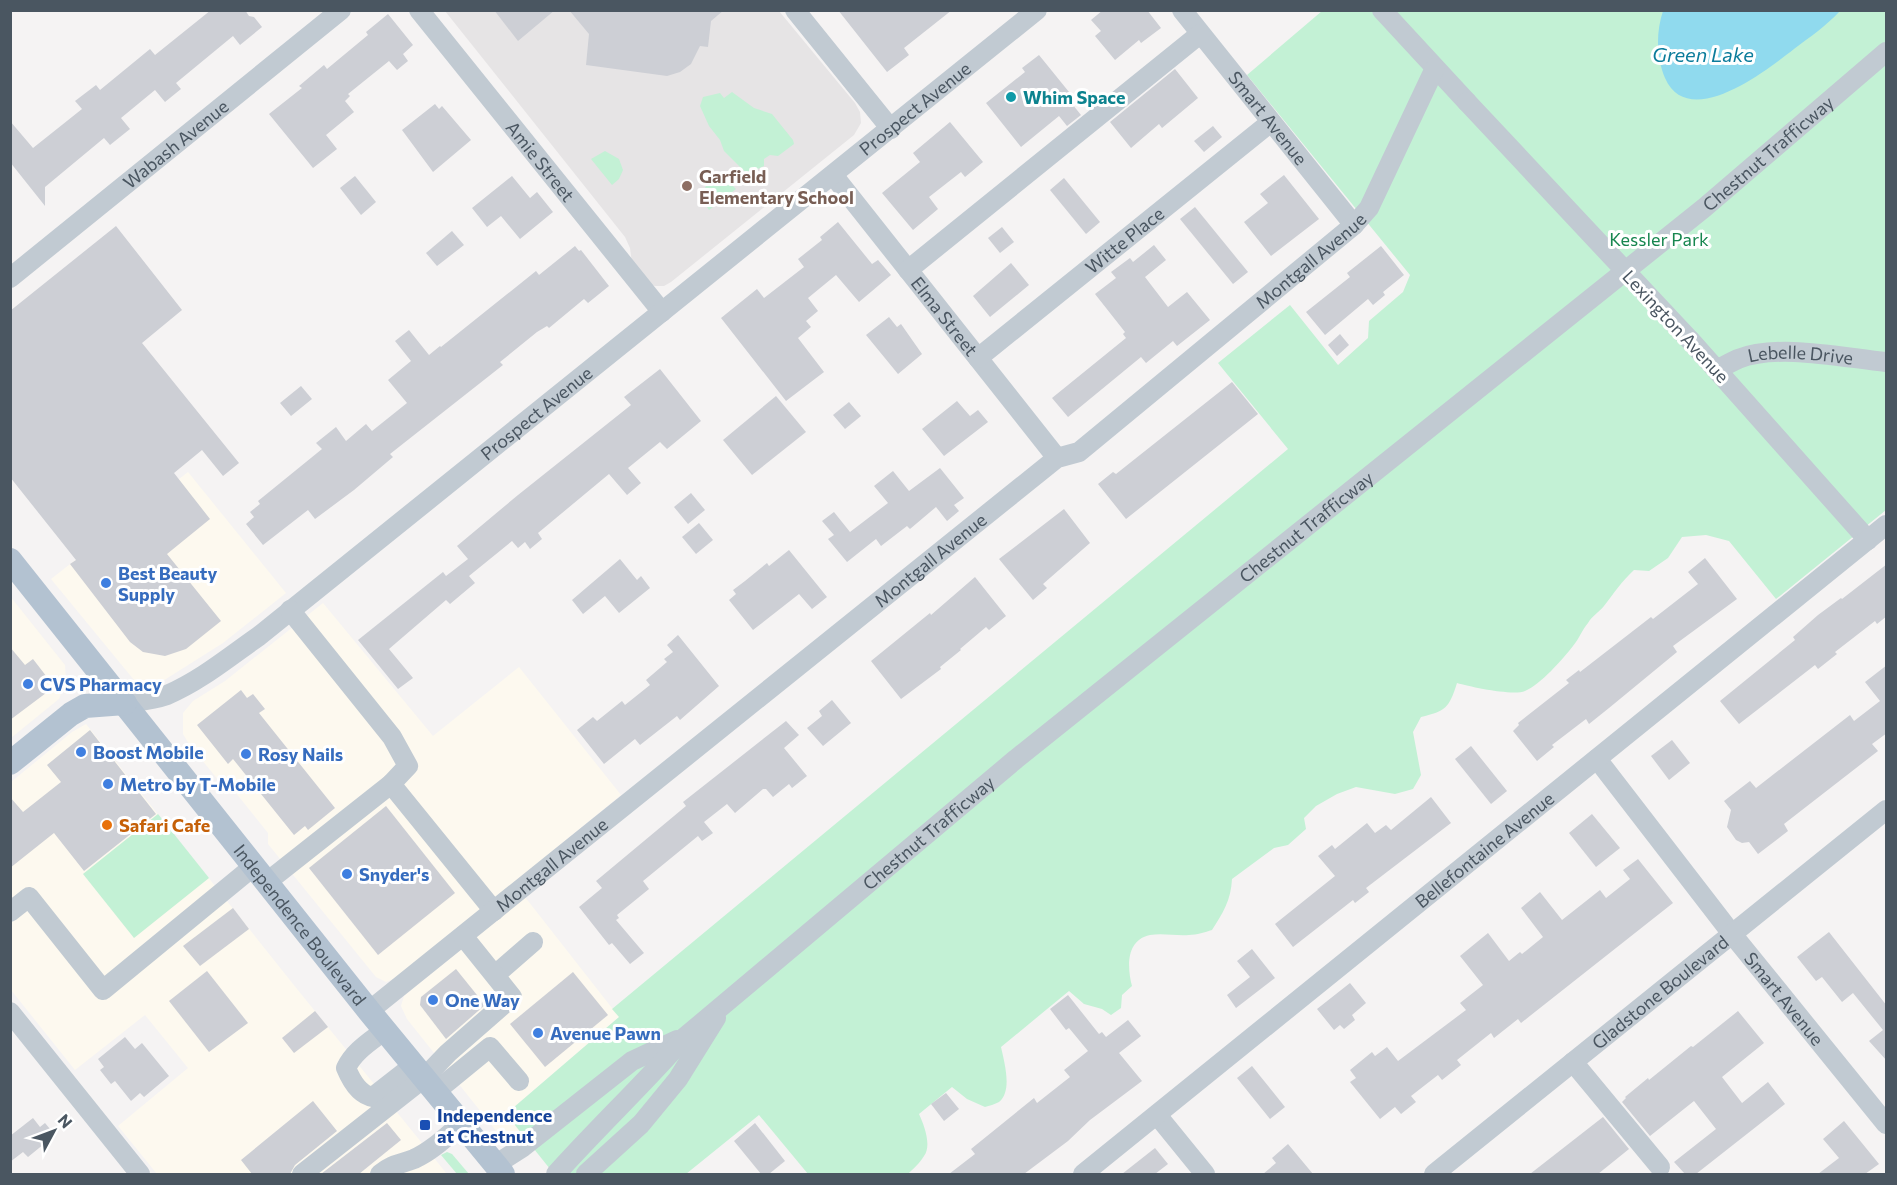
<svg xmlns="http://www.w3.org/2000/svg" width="1897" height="1185" font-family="Commissioner,sans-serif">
<rect width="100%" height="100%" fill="#f5f3f3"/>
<g fill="#fdf9ef">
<path d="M188,472L286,593L223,643L158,684L145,686L134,680L51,579Z"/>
<path d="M10,596L65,665L66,680L59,699L11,738Z"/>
<path d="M323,603L433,736L519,667L621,795L398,977L386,982L376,977L268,844V833L232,788L219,781L189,744L183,734V713L193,701L225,681Z"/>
<path d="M86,724L293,984L447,1174H157L118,1126L188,1068L145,1015L75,1070L11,990V782L72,732Z"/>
<path d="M525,897L619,1017L506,1114L523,1135L510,1139L497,1132L407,1019L401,1006L404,996Z"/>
</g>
<path fill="#e6e4e5" d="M445,11H779L855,103L860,112L861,123L854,135L671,282L664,286H655L651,285L632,263L630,248L625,237Z"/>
<g fill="#c3f1d5">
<path d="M1322,11H1886V510L1776,599L1729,541L1706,535L1682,537L1668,558L1649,571L1634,570C1622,581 1614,593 1604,606C1599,612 1592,616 1588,623C1582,630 1579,639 1573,646C1562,660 1541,684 1525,691C1513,696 1471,687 1457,683C1449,708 1446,711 1421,717L1413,732L1421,775L1413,789L1395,794L1356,787L1337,794L1316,806L1304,818L1306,829L1288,845L1274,848L1232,879C1231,900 1223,913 1212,930C1205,932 1197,935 1189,935C1176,936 1163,933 1150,935C1126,940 1127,967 1132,986L1122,995L1121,1008L1111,1015L1102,1009L1084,1004L1069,991L1001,1047C1004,1061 1013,1091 999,1102C995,1104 989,1106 985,1107L967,1099L952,1087L919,1114C924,1125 932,1145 924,1156C920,1163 913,1169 908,1174H808L759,1115L686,1174H554L506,1114L619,1017L612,1009L1288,449L1218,363L1290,305L1338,365L1368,338L1369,321L1403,292L1410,275L1247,75Z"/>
<path d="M732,92L754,108L772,114L793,140L794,144L778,156L770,155L764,159V166L747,174L724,151L720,140L709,126L700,106L703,97L720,93L724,98Z"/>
<path d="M605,151L619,159L623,170L619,179L612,185L591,159Z"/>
<path d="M720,178L729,182L736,189L709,210C699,196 702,182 720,178Z"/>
<path d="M158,814L209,878L134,938L83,874Z"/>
<path d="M447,1152L452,1154L469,1174H457L441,1155Z"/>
</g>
<path fill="#90daee" d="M1663,11V10L1840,11C1826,26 1810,37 1794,49C1767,70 1689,132 1665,78C1656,57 1656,32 1663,11Z"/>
<g fill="#cdcfd5">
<path d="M211,10H245L249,16L254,17L262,27L240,45L233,36L176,83L181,89L165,102L155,90L121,118L130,129L110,145L104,138L45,187V206L10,162V121L33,148L82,109L75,101L96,85L100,90L150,49L155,55Z"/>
<path d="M494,10H555L518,41Z"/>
<path d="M569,10H724L711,21L708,47L700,46L691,64L680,72L667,76L586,65L589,34Z"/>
<path d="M838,10H952L904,48L909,55L887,72Z"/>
<path d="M1103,10H1147L1161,28L1141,43L1139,40L1115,60L1095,36L1101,31L1091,20Z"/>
<path d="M388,14L413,45L403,54L408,61L397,70L389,61L348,94L350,96L345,101L354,112L326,135L337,149L313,168L269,114L302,88L299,86L324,65L327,69L368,35L366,32Z"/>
<path d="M1039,55L1069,92L1065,95L1081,115L1067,126L1059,116L1021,147L986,103L1025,72L1022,68Z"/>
<path d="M1175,69L1198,98L1162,128L1159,124L1131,148L1110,122Z"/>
<path d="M435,104L439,109L442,106L471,140L433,172L402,130Z"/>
<path d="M950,122L983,162L965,177L961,172L929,197L938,209L913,230L882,193L920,162L913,153Z"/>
<path d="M1213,126L1222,137L1204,152L1194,141Z"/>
<path d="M1284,175L1319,219L1271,256L1244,222L1268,203L1260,194Z"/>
<path d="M355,176L376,202L361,215L340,188Z"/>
<path d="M512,176L530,198L537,192L553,212L520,239L501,216L487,227L472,208Z"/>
<path d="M1064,178L1100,222L1086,234L1050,190Z"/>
<path d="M1195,207L1248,272L1233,284L1180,219Z"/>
<path d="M838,222L872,264L878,260L891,275L859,302L836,275L808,298L818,311L806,321L811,327L798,338L824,372L786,401L721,318L757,289L764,298L804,267L798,259L822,240L820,237Z"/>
<path d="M116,226L182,310L142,343L239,463L223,476L202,450L174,473L210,519L167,554L221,621L186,649L165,656L143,652L130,642L70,564L76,560L10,477V311Z"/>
<path d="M1002,227L1014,242L1000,253L988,238Z"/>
<path d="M452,231L464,245L437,266L426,253Z"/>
<path d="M1154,245L1166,260L1145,277L1168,307L1187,292L1210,320L1177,346L1173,341L1146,363L1141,357L1068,417L1052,398L1126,338L1123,334L1125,332L1095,294L1116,278L1111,272L1130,258L1133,262Z"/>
<path d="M575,246L579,251L581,250L609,286L588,303L584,299L549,328L547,326L537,332L500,362L503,365L390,454L393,457L354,490L315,519L308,510L263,545L246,524L254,517L250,512L260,504L258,501L322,449L316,443L336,427L346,441L366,424L372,431L407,403L388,380L411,361L395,341L409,330L429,355L440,346L441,347L536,271L539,275Z"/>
<path d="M1381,246L1404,275L1383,292L1385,295L1373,305L1368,299L1325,335L1306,312L1350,277L1347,273Z"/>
<path d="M1011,263L1029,285L990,317L973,296Z"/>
<path d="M889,317L897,327L901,324L922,354L898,374L866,335Z"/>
<path d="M1340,334L1349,345L1337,356L1328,345Z"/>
<path d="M660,369L701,421L667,449L660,442L628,468L641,483L627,495L609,474L538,533L542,539L530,549L525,542L518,548L512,541L469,576L475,583L450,604L446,600L389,649L413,678L398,689L358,640L443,572L446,576L468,559L457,546L518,495L631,405L624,397Z"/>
<path d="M1232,382L1258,414L1126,519L1098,484L1113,472L1116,474Z"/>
<path d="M301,386L312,399L291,416L280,403Z"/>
<path d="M776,396L806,432L752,475L723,440Z"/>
<path d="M957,401L970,416L978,410L988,422L944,456L922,429Z"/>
<path d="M849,402L861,416L845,429L833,415Z"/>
<path d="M940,468L964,498L954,505L959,511L947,521L936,507L910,529L907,526L881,546L876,539L847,562L828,539L834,535L822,521L834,512L850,532L888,503L874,486L893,471L909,491Z"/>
<path d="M691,493L705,510L688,524L674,507Z"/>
<path d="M1064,509L1090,543L1043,584L1047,588L1033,600L999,559Z"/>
<path d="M699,523L713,540L696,554L682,537Z"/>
<path d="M789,550L827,597L812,609L799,594L753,630L729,600L736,594L733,590L745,581L767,563L769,566Z"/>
<path d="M1705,558L1737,599L1673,646L1677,652L1609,708L1589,724L1586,719L1552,745L1554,747L1537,761L1513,731L1519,725L1518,723L1569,683L1566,680L1579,670L1580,672L1651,617L1653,619L1698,584L1688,572Z"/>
<path d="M620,559L637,580L641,576L650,588L619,613L605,596L583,614L572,600Z"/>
<path d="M1887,564V616L1877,624L1875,621L1835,652L1837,654L1818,669L1815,665L1739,724L1720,701L1795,640L1793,637L1818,615L1841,598L1842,599Z"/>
<path d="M975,577L1006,616L989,630L986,627L960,649L961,650L940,667L941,669L901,699L871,661L930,613L931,615Z"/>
<path d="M678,635L719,686L680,720L677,716L640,745L635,739L604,764L577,730L593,717L597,721L622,701L625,705L650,685L646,680L667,662L664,659L673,652L667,645Z"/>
<path d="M10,647L25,665L33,659L50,681L42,688L46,693L10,720Z"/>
<path d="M1887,665V733L1872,744L1878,751L1784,824L1788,831L1758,854L1749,842L1742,843L1736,840L1727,827L1731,810L1724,801L1750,781L1756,788L1850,715L1854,721L1880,701L1865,682Z"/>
<path d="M241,690L247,698L253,694L265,709L259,713L335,808L308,830L305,826L294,835L233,759L228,764L197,725Z"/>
<path d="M832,700L851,723L823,746L807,728L822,716L819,711Z"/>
<path d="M786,721L799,735L784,748L807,776L792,788L789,784L773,797L766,789H763L735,813L727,804L704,822L713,833L702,841L698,836L643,881L649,889L617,915L619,918L616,920L644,953L630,964L612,943L609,945L579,907L602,888L596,881L686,806L683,802Z"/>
<path d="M90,730L156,814L84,871L54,833L10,868V797L23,812L61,782L47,765Z"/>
<path d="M1672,740L1690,763L1669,780L1651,756Z"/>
<path d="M1471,746L1507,791L1491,804L1455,759Z"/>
<path d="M1431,797L1451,823L1366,888L1369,892L1355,903L1353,900L1293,947L1275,924L1335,876L1318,856L1332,845L1335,849L1367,823L1375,833L1386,825L1391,830Z"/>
<path d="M386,806L455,893L378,955L309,868Z"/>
<path d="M1592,814L1620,848L1596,867L1569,833Z"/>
<path d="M1638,859L1673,903L1521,1023L1518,1019L1494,1038L1491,1033L1457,1060L1461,1065L1442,1080L1438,1075L1411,1096L1416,1102L1401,1114L1395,1107L1380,1119L1350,1082L1356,1078L1350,1070L1372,1052L1375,1056L1387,1047L1398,1061L1466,1010L1460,1003L1483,985L1460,956L1488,933L1509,961L1520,952L1522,954L1543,937L1521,908L1540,892L1562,920L1600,890L1606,898L1630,879L1623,870Z"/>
<path d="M233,908L249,929L200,966L183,946Z"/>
<path d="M1829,932L1887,1006V1061L1869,1041L1883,1030L1853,993L1842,1002L1822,977L1816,981L1797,957Z"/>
<path d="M1252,949L1275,978L1236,1008L1227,995L1250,977L1237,961Z"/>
<path d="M456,969L485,1005L446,1039L420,1005L421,997Z"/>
<path d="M207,971L248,1023L209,1052L169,1001Z"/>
<path d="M573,972L608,1015L545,1067L510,1024Z"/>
<path d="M1350,983L1366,1003L1352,1015L1355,1020L1344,1029L1340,1025L1334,1030L1317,1009Z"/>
<path d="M1068,995L1099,1034L1102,1032L1106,1037L1128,1020L1141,1036L1119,1053L1142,1081L1090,1120L1068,1141L1024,1174H949L975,1154L971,1149L1034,1098L1037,1103L1070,1077L1064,1070L1088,1051L1069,1028L1066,1030L1050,1009Z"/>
<path d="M315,1011L328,1027L294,1053L282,1038Z"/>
<path d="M1738,1011L1764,1043L1722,1077L1742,1103L1768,1082L1785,1104L1696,1174H1685L1674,1162L1716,1129L1694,1101L1650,1136L1622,1102L1626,1098L1625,1097L1648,1078L1649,1080L1691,1046L1693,1047Z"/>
<path d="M125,1037L135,1049L142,1043L169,1076L144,1097L140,1093L131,1101L115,1081L111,1084L100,1070L104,1067L98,1059Z"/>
<path d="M1252,1066L1285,1107L1270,1119L1237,1078Z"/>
<path d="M946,1093L959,1109L944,1121L931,1104Z"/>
<path d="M313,1101L337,1131L295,1165L290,1174H252L241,1160Z"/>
<path d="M1603,1117L1629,1149L1598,1174H1530Z"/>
<path d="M33,1118L40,1127L45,1123L55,1135L28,1157L23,1152L10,1162V1136Z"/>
<path d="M1844,1121L1879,1164L1865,1174H1818L1839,1158L1823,1139Z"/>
<path d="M387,1123L401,1140L359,1174H321Z"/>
<path d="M755,1123L785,1161L769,1174H761L734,1141Z"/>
<path d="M1288,1144L1313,1174H1263L1276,1163L1272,1158Z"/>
<path d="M1155,1148L1168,1164L1155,1174H1122Z"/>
</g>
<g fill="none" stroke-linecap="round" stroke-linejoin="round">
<g stroke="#c1cad2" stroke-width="20">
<path id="s1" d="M419,10L662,312"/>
<path d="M795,10L891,129"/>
<path id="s2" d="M1182,10L1354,225"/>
<path d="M1382,10L1467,102"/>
<path id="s3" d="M833,175L1057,458"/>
<path d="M908,270L1200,34"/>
<path id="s4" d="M10,278L341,10"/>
<path d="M1690,340L1868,540"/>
<path id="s5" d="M978,358L1271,122"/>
<path id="s6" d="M1717,370C1724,366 1731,362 1738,359C1778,343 1844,358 1886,362"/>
<path id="s7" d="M125,703C139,701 153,700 167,695C200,681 229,657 259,636L1037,10"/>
<path id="s8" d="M1597,759L1732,934L1886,1124"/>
<path d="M391,784L494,911"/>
<path d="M267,882L391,784L408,766L392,737L290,610"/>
<path d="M10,912L29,897L103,990L254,866"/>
<path d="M495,975L533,942"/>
<path id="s9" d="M369,1011L1057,458L1079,452L1354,225L1369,208L1435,68"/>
<path d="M10,1012L140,1174"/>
<path d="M385,1030C371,1041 354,1051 346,1068C351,1080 359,1095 373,1097L414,1065"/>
<path d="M1573,1062L1660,1167"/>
<path d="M435,1092L490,1047L519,1081"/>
<path d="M1157,1115L1205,1174"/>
<path d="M495,1165L523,1147L632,1061L677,1040"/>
<path d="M302,1174L424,1078L448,1053L512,997L463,936"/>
<path d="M380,1174C394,1163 399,1165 414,1159C432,1151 447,1136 461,1124"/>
<path id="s10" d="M556,1174C598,1127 644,1084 685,1037L1016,759L1704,208L1886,52"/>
<path d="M586,1174L641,1124L678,1079L716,1018"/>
<path id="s11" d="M1083,1174L1886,525"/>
<path id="s12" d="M1434,1174L1886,810"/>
</g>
<g stroke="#b3c2d1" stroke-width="24">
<path id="s13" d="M10,560L369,1011L503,1174"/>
<path d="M10,763L71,714L85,706L125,703"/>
</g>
<path stroke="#c1cad2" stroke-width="20" d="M1467,102L1690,340"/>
</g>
<circle fill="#0f9aa8" stroke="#fff" stroke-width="2" cx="1011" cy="97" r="6"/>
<circle fill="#8d6e63" stroke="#fff" stroke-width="2" cx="687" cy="186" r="6"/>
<g fill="#3f7fe0" stroke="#fff" stroke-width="2">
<circle cx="106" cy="583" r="6"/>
<circle cx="28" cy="684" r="6"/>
<circle cx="81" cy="752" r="6"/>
<circle cx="246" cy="754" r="6"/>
<circle cx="108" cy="784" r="6"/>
<circle cx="347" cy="874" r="6"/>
<circle cx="433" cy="1000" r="6"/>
<circle cx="538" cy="1033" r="6"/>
</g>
<circle fill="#e8710a" stroke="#fff" stroke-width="2" cx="107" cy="825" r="6"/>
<rect fill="#1a4fb4" stroke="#fff" stroke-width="2" x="419" y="1119" width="12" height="12" rx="3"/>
<g text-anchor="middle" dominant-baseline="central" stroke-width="6" stroke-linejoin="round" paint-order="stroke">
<g font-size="18" font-weight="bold" fill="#0d838f" stroke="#fff" text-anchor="start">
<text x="1023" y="97">Whim Space</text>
</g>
<g font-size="18" fill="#4a5661" stroke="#fff">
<text stroke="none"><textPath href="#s7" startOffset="994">Prospect Avenue</textPath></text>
<text stroke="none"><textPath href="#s2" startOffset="138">Smart Avenue</textPath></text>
<text stroke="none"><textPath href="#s4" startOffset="213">Wabash Avenue</textPath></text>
<text stroke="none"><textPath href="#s10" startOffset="1586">Chestnut Trafficway</textPath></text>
<text stroke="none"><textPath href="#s1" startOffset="194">Amie Street</textPath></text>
<text stroke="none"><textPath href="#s5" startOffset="188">Witte Place</textPath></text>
<text stroke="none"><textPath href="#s9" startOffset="1206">Montgall Avenue</textPath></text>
<text stroke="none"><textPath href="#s3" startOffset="180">Elma Street</textPath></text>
<text transform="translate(1676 326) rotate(47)">Lexington Avenue</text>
<text stroke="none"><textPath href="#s6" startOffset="87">Lebelle Drive</textPath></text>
<text stroke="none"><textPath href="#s7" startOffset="508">Prospect Avenue</textPath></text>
<text stroke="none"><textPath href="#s10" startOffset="992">Chestnut Trafficway</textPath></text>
<text stroke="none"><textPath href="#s9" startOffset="720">Montgall Avenue</textPath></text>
<text stroke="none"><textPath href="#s10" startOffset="506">Chestnut Trafficway</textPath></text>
<text stroke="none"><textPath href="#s11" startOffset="516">Bellefontaine Avenue</textPath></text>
<text stroke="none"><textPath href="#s9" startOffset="234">Montgall Avenue</textPath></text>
<text stroke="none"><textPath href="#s13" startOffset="466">Independence Boulevard</textPath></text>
<text stroke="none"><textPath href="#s12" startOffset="290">Gladstone Boulevard</textPath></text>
<text stroke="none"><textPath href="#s8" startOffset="304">Smart Avenue</textPath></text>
</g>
<g font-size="18" font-weight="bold" fill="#785e54" stroke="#fff" text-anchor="start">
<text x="699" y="176">Garfield<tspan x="699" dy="21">Elementary School</tspan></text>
</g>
<g font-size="18" fill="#17864f" stroke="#fff">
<text x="1659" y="239">Kessler Park</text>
</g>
<g font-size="18" font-weight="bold" fill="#366cbe" stroke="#fff" text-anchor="start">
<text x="118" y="573">Best Beauty<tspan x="118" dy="21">Supply</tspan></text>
<text x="40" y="684">CVS Pharmacy</text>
<text x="93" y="752">Boost Mobile</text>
<text x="258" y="754">Rosy Nails</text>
<text x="120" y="784">Metro by T-Mobile</text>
<text x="359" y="874">Snyder's</text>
<text x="445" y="1000">One Way</text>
<text x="550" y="1033">Avenue Pawn</text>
</g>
<g font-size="18" font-weight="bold" fill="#c56008" stroke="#fff" text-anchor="start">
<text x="119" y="825">Safari Cafe</text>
</g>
<g font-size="18" font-weight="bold" fill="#164399" stroke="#fff" text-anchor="start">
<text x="437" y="1115">Independence<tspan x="437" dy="21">at Chestnut</tspan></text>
</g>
<g font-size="20" font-style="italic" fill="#0c7c9b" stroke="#fff">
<text x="1703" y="54">Green Lake</text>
</g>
</g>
<rect width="1897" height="1185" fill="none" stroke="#4a5661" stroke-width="24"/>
<g transform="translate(54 1131) rotate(49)" stroke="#ffffff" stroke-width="4.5" paint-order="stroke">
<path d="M0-4.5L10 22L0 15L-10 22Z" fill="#4a5661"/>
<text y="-9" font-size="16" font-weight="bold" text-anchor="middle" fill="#4a5661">N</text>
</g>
</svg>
